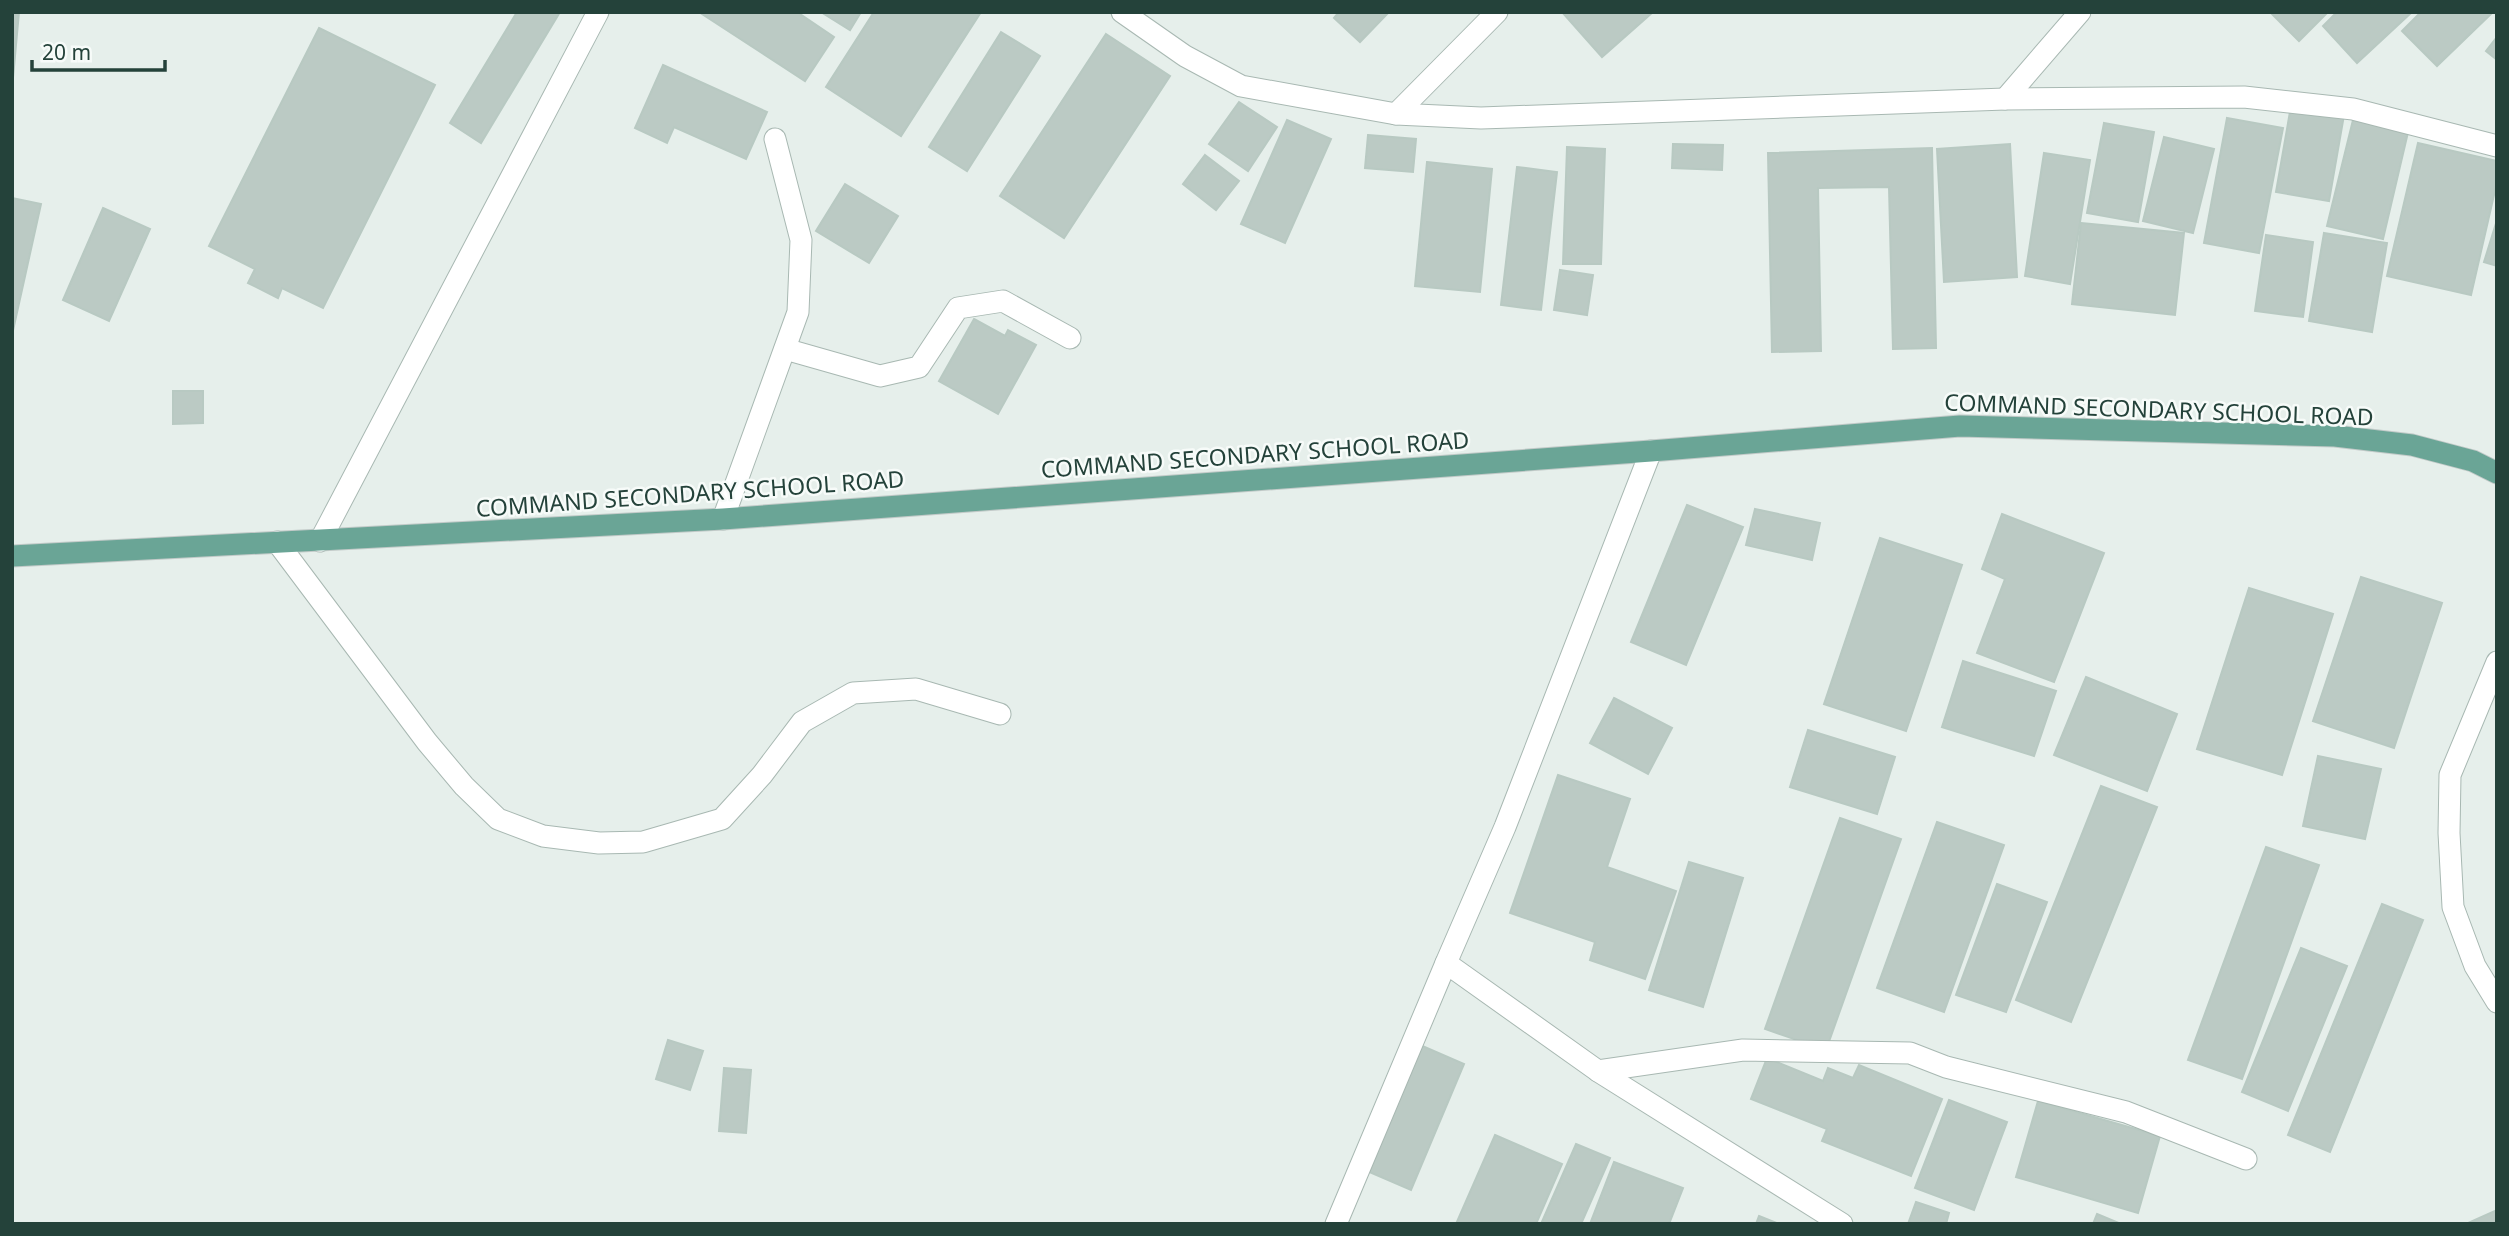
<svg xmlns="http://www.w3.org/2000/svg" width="2509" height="1236" font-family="'Noto Sans',sans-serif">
<rect width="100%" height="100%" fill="#e6efeb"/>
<g fill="#bbcac4" stroke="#b8c9c2" stroke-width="2">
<path d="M12,12H19L12,89Z"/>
<path d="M517,12H560L481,143L450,123Z"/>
<path d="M699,12H797L834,37L805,81Z"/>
<path d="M821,12H861L850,30Z"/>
<path d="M874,12H981L901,136L826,87Z"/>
<path d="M1339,12H1389L1360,42L1334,18Z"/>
<path d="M1562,12H1653L1602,57Z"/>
<path d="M2270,12H2328L2299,41Z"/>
<path d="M2337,12H2412L2357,63L2323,26Z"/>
<path d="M2421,12H2493L2437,66L2402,31Z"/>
<path d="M319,28L435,85L323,308L282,288L278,298L248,283L255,269L209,246Z"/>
<path d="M1001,32L1040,56L967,171L929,147Z"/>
<path d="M1106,34L1170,76L1064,238L1000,196Z"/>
<path d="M2497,37V60L2486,51Z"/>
<path d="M663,65L767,112L746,159L674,127L667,143L635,128Z"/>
<path d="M1239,102L1277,127L1248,171L1209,144Z"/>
<path d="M2291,106L2344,115L2329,201L2276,192Z"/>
<path d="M2354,116L2409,128L2383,239L2327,226Z"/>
<path d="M2227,118L2283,128L2259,253L2204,243Z"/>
<path d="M1287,120L1331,139L1285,243L1241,224Z"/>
<path d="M2104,123L2154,132L2138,222L2087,213Z"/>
<path d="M1368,135L1416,139L1413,172L1365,168Z"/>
<path d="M2164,137L2214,149L2193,233L2143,221Z"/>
<path d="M2418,143L2497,161V182L2471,295L2387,276Z"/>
<path d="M1673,144L1723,145L1722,170L1672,168Z"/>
<path d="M2010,144L2017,277L1944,282L1937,149Z"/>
<path d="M1567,147L1605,149L1601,264H1563Z"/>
<path d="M1932,148L1936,348L1893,349L1889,187L1818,188L1821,351L1772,352L1768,153Z"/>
<path d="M2044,153L2090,160L2070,284L2025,276Z"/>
<path d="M1205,155L1239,181L1216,210L1183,184Z"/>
<path d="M1427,162L1492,169L1480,292L1415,286Z"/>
<path d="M1517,167L1557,172L1541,310L1501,305Z"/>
<path d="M845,184L898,216L869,263L816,231Z"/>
<path d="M12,198L41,204L12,335Z"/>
<path d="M103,208L150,229L109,321L63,300Z"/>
<path d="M2497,220V266L2484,262Z"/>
<path d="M2081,223L2184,233L2175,315L2072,304Z"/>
<path d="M2324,233L2387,243L2372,332L2309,321Z"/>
<path d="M2266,235L2313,242L2303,317L2255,311Z"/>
<path d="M1560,270L1593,275L1587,315L1554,310Z"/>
<path d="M974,319L1005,336L1008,330L1036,345L998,414L939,381Z"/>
<path d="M173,391H203V423L173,424Z"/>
<path d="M1687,505L1743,527L1686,665L1631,642Z"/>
<path d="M1755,509L1820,523L1812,560L1746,545Z"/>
<path d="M2002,514L2104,553L2054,682L1977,653L2005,579L1982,569Z"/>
<path d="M1880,538L1962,565L1906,731L1824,704Z"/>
<path d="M2361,577L2442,603L2394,748L2313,721Z"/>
<path d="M2249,588L2333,614L2282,775L2197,749Z"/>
<path d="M1963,661L2056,691L2034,756L1942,727Z"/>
<path d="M2086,677L2177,714L2147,791L2054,755Z"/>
<path d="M1614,698L1672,728L1648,774L1590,743Z"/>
<path d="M1808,730L1895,757L1877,814L1790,787Z"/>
<path d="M2318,756L2381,769L2365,839L2303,826Z"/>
<path d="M1558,775L1630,799L1607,867L1676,891L1645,979L1590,960L1595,942L1510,913Z"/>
<path d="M2101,786L2157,807L2071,1022L2016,1000Z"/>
<path d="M1840,818L1901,839L1826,1050L1765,1029Z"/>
<path d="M1937,822L2004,845L1944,1012L1877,988Z"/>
<path d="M2266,847L2319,865L2242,1079L2188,1060Z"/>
<path d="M1689,862L1743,878L1703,1007L1649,990Z"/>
<path d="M1997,884L2047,902L2006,1012L1956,995Z"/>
<path d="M2382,904L2423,920L2330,1152L2288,1135Z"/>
<path d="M2301,948L2347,966L2288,1111L2242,1092Z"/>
<path d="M668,1040L703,1051L690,1090L656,1079Z"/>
<path d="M1420,1045L1464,1064L1411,1190L1367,1171Z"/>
<path d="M1767,1058L1823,1081L1828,1068L1853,1078L1859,1065L1942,1099L1911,1176L1822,1141L1827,1129L1751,1099Z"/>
<path d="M724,1068L751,1070L746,1133L719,1131Z"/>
<path d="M1949,1100L2007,1122L1974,1210L1915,1188Z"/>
<path d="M2038,1101L2160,1136L2138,1213L2016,1177Z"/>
<path d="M1495,1135L1562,1164L1536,1224H1456Z"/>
<path d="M1576,1144L1610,1158L1581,1224H1541Z"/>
<path d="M1614,1162L1683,1188L1669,1224H1590Z"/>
<path d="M1916,1202L1949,1213L1946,1224H1908Z"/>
<path d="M2497,1210V1224H2466Z"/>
<path d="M2097,1214L2121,1224H2093Z"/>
<path d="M1759,1216L1779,1224H1756Z"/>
</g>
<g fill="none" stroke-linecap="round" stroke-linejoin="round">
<defs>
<g id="minor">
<path d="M1122,12L1185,56L1241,86L1396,114L1481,118L2005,99L2244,97L2353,109L2497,146"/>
<path d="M2005,99L2080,12"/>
<path d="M1396,114L1497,12"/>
<path d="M785,349L880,376L919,367L958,308L1003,301L1070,338"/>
<path d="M1651,451L1505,827L1446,963L1598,1071L1842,1224"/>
<path d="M723,519L798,312L801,240L775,139"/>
<path d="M320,541L598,12"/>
<path d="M277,542L427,742L464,786L498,819L543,836L599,843L643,842L722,819L762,775L802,722L853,693L916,689L1000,714"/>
<path d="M2497,662L2450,775L2449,833L2453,907L2475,966L2497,1002"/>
<path d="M1598,1071L1743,1050L1910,1053L1946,1067L2126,1112L2246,1159"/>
<path d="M1336,1224L1446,963"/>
</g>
<path id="major" d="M12,556L723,519L1651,451L1960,426L2335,436L2412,445L2473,461L2497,473"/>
</defs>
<use href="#minor" stroke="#a8b8b2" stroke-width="23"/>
<use href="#major" stroke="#c2cac8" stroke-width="23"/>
<use href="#minor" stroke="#fff" stroke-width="21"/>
<use href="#major" stroke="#6aa596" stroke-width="21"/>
</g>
<g text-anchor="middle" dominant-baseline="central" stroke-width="5" stroke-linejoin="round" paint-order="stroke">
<g font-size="23" fill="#24423a" stroke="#f7fbf9">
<text transform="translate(2159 409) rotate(2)">COMMAND SECONDARY SCHOOL ROAD</text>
<text transform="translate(1255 454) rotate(-4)">COMMAND SECONDARY SCHOOL ROAD</text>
<text transform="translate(690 493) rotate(-4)">COMMAND SECONDARY SCHOOL ROAD</text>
</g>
</g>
<rect width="2509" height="1236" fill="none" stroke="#24423a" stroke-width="28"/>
<path d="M32 60v10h133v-10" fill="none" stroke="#24423a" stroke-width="3.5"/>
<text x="42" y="60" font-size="21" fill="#24423a" stroke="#f7fbf9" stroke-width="5" paint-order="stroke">20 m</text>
</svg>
